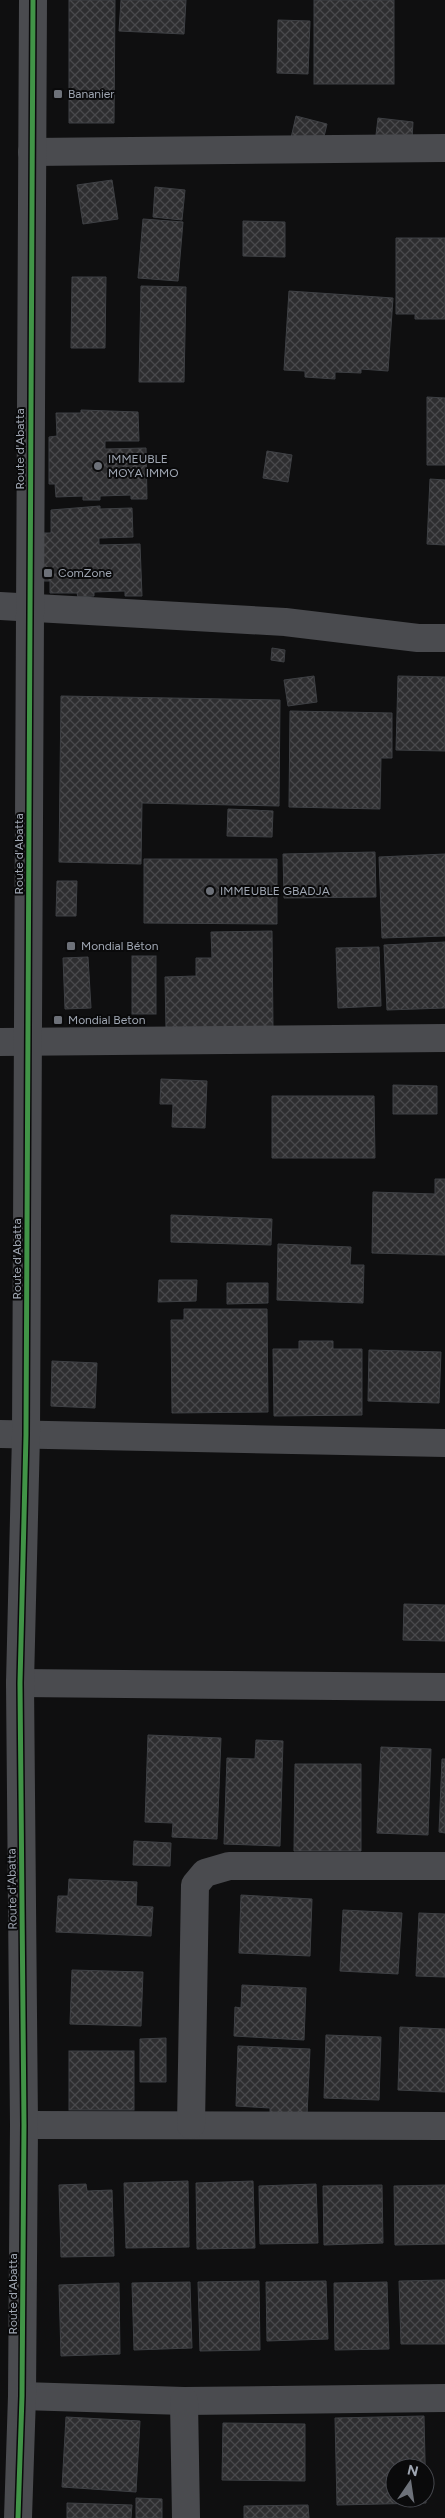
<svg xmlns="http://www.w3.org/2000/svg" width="445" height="2518" font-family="Figtree,sans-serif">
<defs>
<pattern id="building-cross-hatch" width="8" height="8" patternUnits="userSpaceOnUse" patternTransform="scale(1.25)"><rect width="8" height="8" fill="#2e2e30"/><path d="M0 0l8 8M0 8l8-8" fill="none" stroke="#49494c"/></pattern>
</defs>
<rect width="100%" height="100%" fill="#0f0f10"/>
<g fill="url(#building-cross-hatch)" stroke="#3e4044" fill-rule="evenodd">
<path d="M69,0H115L114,123H69Z"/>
<path d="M121,0H186L184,34L119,31Z"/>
<rect x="314" y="0" width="80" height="84"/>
<path d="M278,20L310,21L308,74L277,73Z"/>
<path d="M296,116L327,124L322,145L291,138Z"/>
<path d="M378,118L413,122L412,139L376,135Z"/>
<path d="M112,180L118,219L83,224L77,185Z"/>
<path d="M155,187L185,190L182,220L153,217Z"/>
<path d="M143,219L183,222L178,281L138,278Z"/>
<path d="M243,221L285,222V257L243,256Z"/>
<path d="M396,238H445V319H415V314H396Z"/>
<path d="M72,277H106L105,348H71Z"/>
<path d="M141,286L186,287L184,382H139Z"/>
<path d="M289,291L393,298L388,371L361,369V373L335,372V379L305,377V371L284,370Z"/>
<path d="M427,397L445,398V465H427Z"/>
<path d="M81,410L138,412L139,441H105V449L146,448L147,499H131V495L100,496V500H83V496L56,497L55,484H49V437L57,436L56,413H81Z"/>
<path d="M267,451L292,455L288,482L263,478Z"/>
<path d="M430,479L445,480V545L427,544Z"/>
<path d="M100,506V509L132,508L133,537L99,538V545L140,544L142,596H125V591L94,592V596L78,597L77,593H50V581H44L43,533H51V510Z"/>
<path d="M272,648L285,650L284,662L271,660Z"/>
<path d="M314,676L317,702L288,706L284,680Z"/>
<path d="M398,676L445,677V751L396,750Z"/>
<path d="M61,696L280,700L279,806L142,803L141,864L59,862Z"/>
<path d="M290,711L392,713V758H381L380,809L289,807Z"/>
<path d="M228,809L273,811L272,837L227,836Z"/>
<path d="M375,852L376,897L284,898L283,854Z"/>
<path d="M445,854V936L382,938L379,857Z"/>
<path d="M144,859H277V924L144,923Z"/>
<path d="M57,881H77L76,916H56Z"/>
<path d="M272,931L273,1028L166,1029L165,977L196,976V958H212L211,932Z"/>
<path d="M445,942V1008L387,1010L384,945Z"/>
<path d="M379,947L381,1006L338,1008L336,948Z"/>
<rect x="132" y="956" width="24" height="58"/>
<path d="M88,957L91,1008L65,1009L63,958Z"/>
<path d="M161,1079L207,1081L205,1128L172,1127L173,1104H160Z"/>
<path d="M393,1085L437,1086V1114H393Z"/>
<path d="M272,1096H374L375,1158H272Z"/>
<path d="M435,1179H445V1255L372,1253L373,1192L435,1194Z"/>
<path d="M171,1215L272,1219L271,1245L171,1242Z"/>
<path d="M278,1244L351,1247L350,1265H364L363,1303L277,1300Z"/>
<path d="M159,1280H197L196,1301L158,1302Z"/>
<path d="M227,1283H268V1303L227,1304Z"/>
<path d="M184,1309H267L268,1412L172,1413L171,1320H184Z"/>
<path d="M299,1341H333V1349H362V1415L274,1416L273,1349H299Z"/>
<path d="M369,1350L441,1352L439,1403L368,1401Z"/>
<path d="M52,1361L97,1363L95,1408L51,1406Z"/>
<path d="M404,1604L445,1605V1641L403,1640Z"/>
<path d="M148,1735L221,1738L217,1839L172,1837L173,1823L145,1822Z"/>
<path d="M256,1740L283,1741L280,1846L224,1844L227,1758L255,1759Z"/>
<path d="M381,1747L431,1749L428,1835L377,1833Z"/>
<path d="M442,1759H445V1833L439,1832Z"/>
<path d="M295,1764H361V1851H294Z"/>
<path d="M134,1841L171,1843L170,1866L133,1865Z"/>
<path d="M69,1879L137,1882L136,1906L153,1907L151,1936L56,1932L58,1896H68Z"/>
<path d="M241,1895L312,1899L310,1956L239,1953Z"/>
<path d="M343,1910L402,1913L398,1974L340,1971Z"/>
<path d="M419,1913L445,1914V1977L416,1976Z"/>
<path d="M72,1970L143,1972L141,2026L70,2024Z"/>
<path d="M242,1985L306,1988L304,2040L234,2036L235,2007L241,2008Z"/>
<path d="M400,2027L445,2029V2092L398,2090Z"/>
<path d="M326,2035L381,2037L379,2100L324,2098Z"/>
<path d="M166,2038V2082H140V2039Z"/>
<path d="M238,2046L310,2049L307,2115L270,2113V2108L236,2106Z"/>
<rect x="69" y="2051" width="65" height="59"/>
<path d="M188,2181L189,2247L126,2248L124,2183Z"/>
<path d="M253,2181L255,2248L197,2249L196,2183Z"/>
<path d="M86,2184L87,2191L112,2190L114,2256L61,2257L59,2185Z"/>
<path d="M316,2184L318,2243L260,2244L259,2186Z"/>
<path d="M382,2185L383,2243L324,2245L323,2186Z"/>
<path d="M445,2185V2244L395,2245L394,2186Z"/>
<path d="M445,2280V2344H401L399,2281Z"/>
<path d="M259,2281L260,2350L200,2351L198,2282Z"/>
<path d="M326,2281L328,2339L267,2341L266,2282Z"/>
<path d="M190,2282L192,2348L134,2350L132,2283Z"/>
<path d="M387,2282L389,2349L335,2350L334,2283Z"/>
<path d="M119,2283L120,2354L61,2356L59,2285Z"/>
<path d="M424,2416L426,2503L337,2505L335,2418ZM395,2468H425V2498H395Z"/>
<path d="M66,2417L140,2421L136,2492L62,2487Z"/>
<path d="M223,2423L305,2424V2481L222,2480Z"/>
<path d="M136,2498L162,2499V2518H136Z"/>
<path d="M67,2503L132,2505L131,2518H67Z"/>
<path d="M308,2505L309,2518H244V2506Z"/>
</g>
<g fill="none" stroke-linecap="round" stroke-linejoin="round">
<g stroke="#4a4b4f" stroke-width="28">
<path d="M32,152L445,148"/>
<path d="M0,606L285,622L418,638H445"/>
<path d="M0,1042L445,1038"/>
<path d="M0,1434L445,1443"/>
<path d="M20,1683L445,1687"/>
<path d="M24,2125L445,2126"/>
<path d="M191,2125L195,1885L205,1873L229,1866H445"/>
<path d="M22,2396L184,2401L445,2398"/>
<path d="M184,2401L186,2518"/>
</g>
<path stroke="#4a4b4f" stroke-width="28" d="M18,2518L22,2396L24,2125L20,1683L26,1435L33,0"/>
<defs>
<path id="cycleway" d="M18,2518L22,2396L24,2125L20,1683L26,1435L33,0"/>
</defs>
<use href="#cycleway" stroke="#0a0a0b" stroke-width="8"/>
<use href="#cycleway" stroke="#419447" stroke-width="5"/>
</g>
<g fill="#6d7179" stroke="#0a0a0b" stroke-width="2">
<rect x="53" y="89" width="10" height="10" rx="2.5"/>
<circle cx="98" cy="466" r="5"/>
<rect x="43" y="568" width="10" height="10" rx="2.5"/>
<circle cx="210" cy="891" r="5"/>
<rect x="66" y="941" width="10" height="10" rx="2.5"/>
<rect x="53" y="1015" width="10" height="10" rx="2.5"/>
</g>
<g text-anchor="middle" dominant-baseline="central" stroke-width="4" stroke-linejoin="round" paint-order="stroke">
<g font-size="12" fill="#9fa6b2" stroke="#0a0a0b" text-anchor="start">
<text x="68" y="94">Bananier</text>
<text x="108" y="459">IMMEUBLE<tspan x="108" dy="14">MOYA IMMO</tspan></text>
<text x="58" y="573">ComZone</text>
<text x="220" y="891">IMMEUBLE GBADJA</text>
<text x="81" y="946">Mondial Béton</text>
<text x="68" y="1020">Mondial Beton</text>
</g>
<g font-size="12" fill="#9fa6b2" stroke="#0a0a0b">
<text transform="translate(20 449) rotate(-90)">Route d'Abatta</text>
<text transform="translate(19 854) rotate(-90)">Route d'Abatta</text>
<text transform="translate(17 1259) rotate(-90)">Route d'Abatta</text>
<text transform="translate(12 1889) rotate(-91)">Route d'Abatta</text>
<text transform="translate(13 2294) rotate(-90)">Route d'Abatta</text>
</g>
</g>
<g transform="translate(410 2483) rotate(13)"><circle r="24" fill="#0a0a0b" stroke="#46484e"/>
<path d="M0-4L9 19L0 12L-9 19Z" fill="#6d7179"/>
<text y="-8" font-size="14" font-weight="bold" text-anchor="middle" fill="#9fa6b2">N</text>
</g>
</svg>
